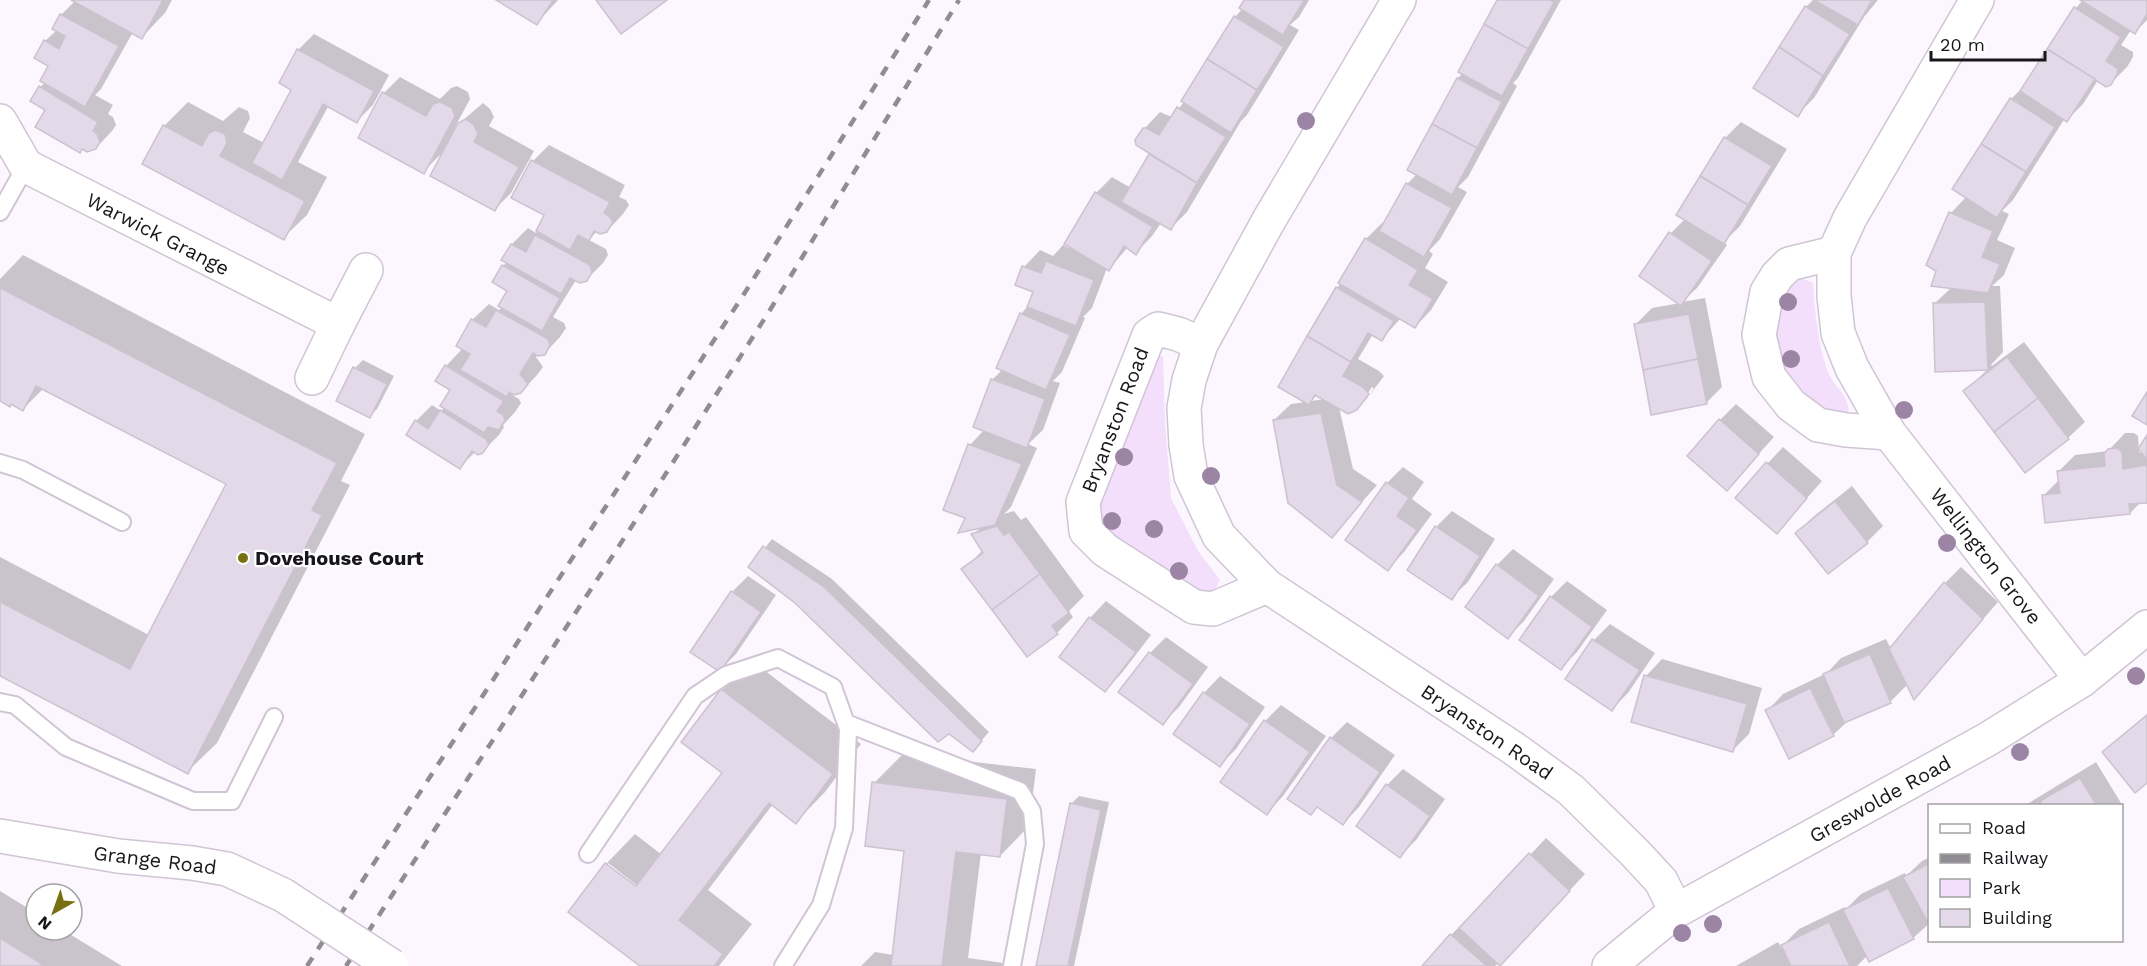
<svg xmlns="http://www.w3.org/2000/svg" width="2147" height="966" font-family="'Work Sans',sans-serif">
<rect width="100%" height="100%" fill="#fcf6ff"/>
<g fill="#f3defc">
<path d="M1798,277L1813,283C1815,310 1818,349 1829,374C1836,390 1845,389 1849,410L1844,417L1815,408L1789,388L1771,345L1780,291Z"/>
<path d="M1155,353L1163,357L1165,422L1171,498L1198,551L1220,580L1213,594L1187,595L1103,536L1093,518Z"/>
</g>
<g fill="#0003" fill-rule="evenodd">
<path d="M74,0H172L165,13L142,37L133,32L101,89L95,95L113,105L108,114L113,117L116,125L112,131L96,148L47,109L40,87L45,83L50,65L45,41L57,30L54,28L61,15L75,1Z"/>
<path d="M499,0H558L537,23Z"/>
<path d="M1245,0H1309L1299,17L1290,25L1299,30L1247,115L1241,121L1187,212L1171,228L1161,223L1152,236L1136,253L1128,247L1109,269L1107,268L1092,308L1083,317L1085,318L1062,372L1053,381L1060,383L1043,430L1028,444L1037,448L1011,507L1004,514L1014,511L1021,520L1026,517L1084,596L1069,611L1073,617L1057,633L963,570L983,550L973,535L981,527L967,517L945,509L970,445L984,430L992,380L1003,369L1021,314L1029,305L1035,291L1024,267L1040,250L1053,256L1063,245L1071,249L1072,247L1066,243L1096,193L1112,177L1131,188L1151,153L1144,129L1160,112L1172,117L1184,102L1235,17L1243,8Z"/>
<path d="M1499,0H1561L1518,78L1513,83L1517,86L1468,177L1458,187L1467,192L1440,239L1429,251L1433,254L1425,268L1448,282L1431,310L1415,327L1401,318L1382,339L1373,334L1358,359L1379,371L1384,376L1369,396L1374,388L1372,387L1365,397H1368L1356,409L1339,407L1353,469L1377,485L1332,536L1274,420L1291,404L1306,402L1337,288L1341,283L1366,239L1382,223L1384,224L1407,184L1417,174L1458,78L1463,73ZM1317,395L1325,399L1311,401Z"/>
<path d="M1813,0H1878L1864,17L1814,98L1797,115L1806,7Z"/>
<path d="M2083,0H2147V20L2135,32L2131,30L2121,45L2133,52V57L2127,67L2110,84L2098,80L2083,104L2067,120L2065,118L2013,200L2002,211L2009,214L1997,240L2015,248L2004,275L1992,286H2000L2003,352L1991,365L1992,366L2024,342L2085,422L2068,438L2026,471L1965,391L1989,368L1937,370L1934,304L1952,287L1938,270L1928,265L1951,213L1966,197L2011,99L2025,85L2076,8Z"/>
<path d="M314,34L389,75L373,105L357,121L329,105L298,162L327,177L307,215L283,238L164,126L188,102L223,121L239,107L248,111L250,118L243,132L264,143L293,90L298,50Z"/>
<path d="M400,77L440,99L451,88L457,86L468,92L470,99L455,127L483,103L490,109L494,117L489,126L534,151L511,193L495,209L443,152L423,172L384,93Z"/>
<path d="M1741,122L1787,149L1740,226L1724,242L1727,245L1697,288L1682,302L1705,298L1722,387L1706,403L1636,324L1652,308L1680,303L1671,233L1685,219L1725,138Z"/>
<path d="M549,145L625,185L619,197L626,200L629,205L623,214L607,231H597L589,240L606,249L608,255L603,263L587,279L576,280L553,317L564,323L566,328L560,337L544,354H537L536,357L543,367L537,375L521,392L512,395L519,399L521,403L515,412L503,425L504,427L499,435L482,452H475L460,467L416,421L432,405L441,411L445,407L452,390L437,381L446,366L463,348L472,320L489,304L499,310L502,307L509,290L503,266L507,262L503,260L512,244L528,228L536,233L546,215L533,161Z"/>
<path d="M23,255L365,434L341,481L350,485L217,743L187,772L0,674V557L149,635L228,484L44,388L23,409L12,403L0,400V279Z"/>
<path d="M363,360L394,376L377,409L369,417L338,401L355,368Z"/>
<path d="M1736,404L1774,437L1727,489L1720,420Z"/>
<path d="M2125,433H2134L2138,436L2139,453L2143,452L2147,438V501L2141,502L2130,513L2044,495L2060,479L2059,471L2075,455L2108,451Z"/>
<path d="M1783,447L1822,481L1777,532L1767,464Z"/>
<path d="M1403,467L1424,482L1412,499L1432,514L1404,552L1388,569L1387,483Z"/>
<path d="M1852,486L1883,526L1867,542L1797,533L1813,517Z"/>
<path d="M1452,511L1495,539L1468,582L1451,598L1436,527Z"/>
<path d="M772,539L832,579L989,732L973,750L796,602L750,567Z"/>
<path d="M1513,549L1554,579L1524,621L1508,637L1497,565Z"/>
<path d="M1961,567L1998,602L1915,697L1908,684L1890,702L1849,720L1833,735L1767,711L1783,694L1827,673L1841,658L1886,639L1891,649L1945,583Z"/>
<path d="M748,576L776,595L736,654L720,670L732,592Z"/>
<path d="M1567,581L1607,610L1577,652L1561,668L1551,597Z"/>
<path d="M1106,601L1151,635L1121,674L1105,690L1061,656L1090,618Z"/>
<path d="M1610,624L1655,653L1628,693L1612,709L1567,679L1594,640Z"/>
<path d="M1166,637L1208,667L1179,707L1163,723L1150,653Z"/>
<path d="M1662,659L1762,688L1749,734L1733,750L1646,676Z"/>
<path d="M752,661L861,744L825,792L796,822L773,804L708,890L752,924L719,966H642L606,864L635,834L662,855L724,773L722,690ZM608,863L643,890L641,892L608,867Z"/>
<path d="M1220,676L1265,707L1236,749L1220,765L1175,734L1204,693Z"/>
<path d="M1281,705L1326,736L1283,796L1267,813L1265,721Z"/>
<path d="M2147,714V781L2104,752Z"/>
<path d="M1347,722L1395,755L1359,807L1343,824L1318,806L1311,813L1331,738Z"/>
<path d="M903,754L1036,769L1029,826L1000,856L981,853L968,958L1004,963V966H861L875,952L893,955L906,849L874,783Z"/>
<path d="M2096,762L2124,808L2122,810V806H2024Z"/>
<path d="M1403,769L1445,799L1416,840L1400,856L1387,785Z"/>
<path d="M1079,796L1109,802L1074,966H1037L1071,804Z"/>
<path d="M1546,838L1585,874L1516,948L1495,966H1424L1451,935L1467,919L1469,920Z"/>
<path d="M1930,857V923L1913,938L1867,956L1857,966H1736L1778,942L1781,947L1799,929L1845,907L1846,909L1861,894L1905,873L1906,876L1922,861Z"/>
<path d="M0,891L36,913V930H63L122,966H0Z"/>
</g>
<g fill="#e3d9e8" stroke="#ccc2d0" stroke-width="1.5">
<path d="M71,0H163L142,39Z"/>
<path d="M496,0H553L537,25Z"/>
<path d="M596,0H667L621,34Z"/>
<path d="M1244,0H1304L1283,35L1239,8Z"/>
<path d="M1497,0H1550L1554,2L1528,49L1484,24Z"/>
<path d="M1814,0H1872L1858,25Z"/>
<path d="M2080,0H2147V14L2135,34Z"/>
<path d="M1805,6L1850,34L1823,76L1779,47Z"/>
<path d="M2074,7L2121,37L2106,61L2118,69L2117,74L2111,85L2106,87L2047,49Z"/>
<path d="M60,14L119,46L85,107L40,81L48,66L34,58L44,40L59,49L65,36L52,29Z"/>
<path d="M1234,16L1284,47L1257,90L1207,59Z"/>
<path d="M1484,24L1528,49L1502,96L1458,72Z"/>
<path d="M1779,47L1823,76L1798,117L1753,88Z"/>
<path d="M297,49L374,91L357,123L323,104L282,180L252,163L291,90L279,83Z"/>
<path d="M2047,49L2095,79L2067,122L2020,91Z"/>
<path d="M1207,59L1257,90L1231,133L1181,101Z"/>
<path d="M1457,78L1502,102L1477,148L1432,124Z"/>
<path d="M39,86L98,122L93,131L97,134L100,142L96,149L87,152L82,149L80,153L35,127L45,110L30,101Z"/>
<path d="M382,92L426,116L433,104L440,102L452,108L455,116L424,174L358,138Z"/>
<path d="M2010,98L2055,127L2026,172L1981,144Z"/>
<path d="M1177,107L1226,137L1197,183L1136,145L1135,140L1143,128H1146L1159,135Z"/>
<path d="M466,119L474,125L478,134L474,142L519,167L495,211L430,176L458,123Z"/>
<path d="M1432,124L1477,148L1452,195L1407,170Z"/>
<path d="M163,125L202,146L209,133L215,130L225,134L227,143L220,156L305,201L284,240L142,164Z"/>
<path d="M1724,137L1772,166L1748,205L1700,176Z"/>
<path d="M1981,144L2026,172L1997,218L1952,189Z"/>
<path d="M1149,154L1197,183L1171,230L1121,202Z"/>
<path d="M531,160L610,202L604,213L609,216L613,222L607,232L600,234L594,231L589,241L578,235L570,250L536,231L544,215L511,198Z"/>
<path d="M1700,176L1748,205L1724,244L1676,215Z"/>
<path d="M1406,183L1452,208L1424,257L1379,231Z"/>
<path d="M1095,192L1153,227L1136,255L1124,246L1109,271L1064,244Z"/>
<path d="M1949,212L1993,231L1982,257L2000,264L1988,293L1931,286L1936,271L1926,265Z"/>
<path d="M1669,232L1712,261L1681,306L1639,276Z"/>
<path d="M535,235L590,265L592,272L587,281L580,283L570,278L561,294L501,260L511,244L526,252Z"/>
<path d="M1365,238L1418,270L1409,285L1433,299L1415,328L1338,283Z"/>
<path d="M1046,261L1094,280L1076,326L1027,307L1033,292L1015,285L1022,266L1041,273Z"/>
<path d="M502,265L560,298L542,331L498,306L507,291L492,282Z"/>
<path d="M1336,287L1394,321L1382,341L1368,333L1351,362L1307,336Z"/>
<path d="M0,288L337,463L312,510L322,515L188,774L0,676V602L130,669L226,484L36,386L23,411L11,404L10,407L0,401Z"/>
<path d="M1985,302L1988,370L1935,372L1933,303Z"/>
<path d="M496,310L548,339L550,345L545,355L538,356L533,353L520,374L528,384L521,393L514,395L509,392L507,397L460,370L470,354L456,346L471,319L486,327Z"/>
<path d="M1020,313L1070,335L1046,390L996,368Z"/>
<path d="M1689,314L1698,359L1643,370L1634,324Z"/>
<path d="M1307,336L1351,362L1343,376L1363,387L1369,394L1357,410L1348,414L1315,395L1309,405L1278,387Z"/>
<path d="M2007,357L2038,398L1994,432L1963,391Z"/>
<path d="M1698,359L1707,404L1651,415L1643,370Z"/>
<path d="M445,365L504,401L497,411L503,415L505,420L499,430L488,427L484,433L440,406L450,390L435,381Z"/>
<path d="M353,367L387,384L370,418L336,401Z"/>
<path d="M991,379L1045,399L1027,448L973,427Z"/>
<path d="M2147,392V425L2132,416Z"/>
<path d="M2038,398L2069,439L2025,473L1994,432Z"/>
<path d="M440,410L486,439L489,444L483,453L478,455L472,451L460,469L406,435L415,420L428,429Z"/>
<path d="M1321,413L1337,485L1362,502L1332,538L1288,503L1273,420Z"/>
<path d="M1719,419L1759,454L1727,491L1687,456Z"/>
<path d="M2147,435V459L2138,449Z"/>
<path d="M968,444L1022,464L995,525L958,533L965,518L943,510Z"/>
<path d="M2117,448L2122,452L2123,469L2145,465L2147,467V503L2129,504L2130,514L2045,523L2042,495L2060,493L2057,471L2105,466L2104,454L2108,449Z"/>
<path d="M1766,462L1807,498L1777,534L1735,498Z"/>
<path d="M1386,482L1409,498L1397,516L1417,530L1388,571L1345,540Z"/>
<path d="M1835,501L1868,543L1828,574L1795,533Z"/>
<path d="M997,526L1004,535L1009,532L1040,574L992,610L961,569L983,553L971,534Z"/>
<path d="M1435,526L1480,556L1452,600L1407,570Z"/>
<path d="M763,546L824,587L982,741L973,752L949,734L938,742L795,603L748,567Z"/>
<path d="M1496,564L1539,596L1508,639L1465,607Z"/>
<path d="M1040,574L1069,613L1052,626L1058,634L1027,657L992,610Z"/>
<path d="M1944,582L1983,619L1914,700L1889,649Z"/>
<path d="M731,591L761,612L720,672L690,652Z"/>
<path d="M1550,596L1592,627L1561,670L1519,640Z"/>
<path d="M1089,617L1136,652L1105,692L1059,657Z"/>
<path d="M1592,639L1640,670L1612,711L1565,679Z"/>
<path d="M1149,652L1193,684L1163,725L1118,692Z"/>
<path d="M1870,654L1891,703L1844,723L1823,674Z"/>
<path d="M1644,675L1747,704L1733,752L1631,722Z"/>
<path d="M1810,688L1834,736L1789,759L1765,710Z"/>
<path d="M721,689L833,774L796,824L769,803L679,920L723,954L714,966H640L568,912L605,863L636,886L722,773L681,742Z"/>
<path d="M1203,692L1250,724L1220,767L1173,734Z"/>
<path d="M2147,715V783L2135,793L2102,752Z"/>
<path d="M1264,720L1310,752L1267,815L1220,782Z"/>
<path d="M1330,737L1380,772L1343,825L1317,807L1311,815L1287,799Z"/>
<path d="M2080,778L2097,806H2043L2040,801Z"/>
<path d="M872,782L1007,799L1000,857L956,852L942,966H891L904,851L865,846Z"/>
<path d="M1386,784L1430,816L1400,858L1356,826Z"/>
<path d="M1070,803L1101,810L1068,966H1036Z"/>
<path d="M1529,853L1570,891L1500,966L1459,928Z"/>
<path d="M1930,863V926L1903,877Z"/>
<path d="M1888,888L1914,939L1869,962L1843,910Z"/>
<path d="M1829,922L1850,966H1791L1781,945Z"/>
<path d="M1450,934L1487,966H1422Z"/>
<path d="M0,938L45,966H0Z"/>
</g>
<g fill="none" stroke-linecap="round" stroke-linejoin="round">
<defs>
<g id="lane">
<path d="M0,212L26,166"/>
<path d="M0,463L23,470L122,522"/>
<path d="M0,702L15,705L66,747L153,784L193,801H232L274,717"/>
<path d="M846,723L1020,791L1032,811L1035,844L1012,966"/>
<path d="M588,854L695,696L726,675L778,658L833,687L848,729L844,828L821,905L783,966"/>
</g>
<g id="street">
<path d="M1399,0L1269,220L1201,344L1189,380L1184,408L1186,445L1191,476L1219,536L1267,586L1513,748L1571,790L1635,853L1661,881L1676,911"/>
<path d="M1977,0L1850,218L1834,253V296L1838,333L1852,368L1889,433L2082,680"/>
<path d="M0,121L26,166L338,324"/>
<path d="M1834,253L1789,264L1777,276L1767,292L1759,335L1769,377L1791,405L1818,425L1846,430L1889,433"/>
<path d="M1201,344L1178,334L1158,329L1149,335L1083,502L1086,531L1105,550L1194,607L1213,609L1267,586"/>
<path d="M312,378L338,324L366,270"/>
<path d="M1609,966L1676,911L1988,739L2082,680L2147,627"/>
</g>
<path id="secondary" d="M0,836L118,856L192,863L227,869L283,895"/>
</defs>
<use href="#lane" stroke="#cfc5d4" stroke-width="20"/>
<use href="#street" stroke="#cfc5d4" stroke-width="36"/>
<use href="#secondary" stroke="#cfc5d4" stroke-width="36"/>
<use href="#lane" stroke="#fff" stroke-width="16"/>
<use href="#street" stroke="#fff" stroke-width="33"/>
<use href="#secondary" stroke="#fff" stroke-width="33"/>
<g stroke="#908c93" stroke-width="4.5" stroke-dasharray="10 10" stroke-linecap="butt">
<path d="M307,966L744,294L929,0"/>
<path d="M346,966L656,489L770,310L959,0"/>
</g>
<defs>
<path id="secondary-bridge" d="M283,895L392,966"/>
</defs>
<use href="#secondary-bridge" stroke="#cfc5d4" stroke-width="36" stroke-linecap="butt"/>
<use href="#secondary-bridge" stroke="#fff" stroke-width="33"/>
</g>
<g fill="#9b84a4">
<circle cx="1306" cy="121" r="9"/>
<circle cx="1788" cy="302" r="9"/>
<circle cx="1791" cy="359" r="9"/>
<circle cx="1904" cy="410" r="9"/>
<circle cx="1124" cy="457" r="9"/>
<circle cx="1211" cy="476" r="9"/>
<circle cx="1112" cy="521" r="9"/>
<circle cx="1154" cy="529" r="9"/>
<circle cx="1947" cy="543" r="9"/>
<circle cx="1179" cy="571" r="9"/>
<circle cx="2136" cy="676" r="9"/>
<circle cx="2020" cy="752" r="9"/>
<circle cx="1713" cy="924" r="9"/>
<circle cx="1682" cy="933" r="9"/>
</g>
<circle fill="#767011" stroke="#fff" stroke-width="2" cx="243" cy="558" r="6"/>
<g text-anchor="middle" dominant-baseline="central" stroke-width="4.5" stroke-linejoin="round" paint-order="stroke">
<g font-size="20" fill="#19161b" stroke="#fff">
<text transform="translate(158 234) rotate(27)">Warwick Grange</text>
<text transform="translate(1115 420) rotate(-69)">Bryanston Road</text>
<text transform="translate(1986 556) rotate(52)">Wellington Grove</text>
<text transform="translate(1487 732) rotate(34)">Bryanston Road</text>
<text transform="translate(1880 799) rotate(-29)">Greswolde Road</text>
<text transform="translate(155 860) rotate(7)">Grange Road</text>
</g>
<g font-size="20" font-weight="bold" fill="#19161b" stroke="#fff" text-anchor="start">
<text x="255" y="558">Dovehouse Court</text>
</g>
</g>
<rect x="1928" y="804" width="195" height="138" fill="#ffffff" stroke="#a3a2a4" stroke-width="1.5"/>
<rect x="1940" y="824" width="30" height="9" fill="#ffffff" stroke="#a3a2a4" stroke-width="1.5"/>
<text x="1982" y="834" font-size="18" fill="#19161b">Road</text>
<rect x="1940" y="854" width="30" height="9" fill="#908c93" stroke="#a3a2a4" stroke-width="1.5"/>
<text x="1982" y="864" font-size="18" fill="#19161b">Railway</text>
<rect x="1940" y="879" width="30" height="18" fill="#f3defc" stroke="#a3a2a4" stroke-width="1.5"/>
<text x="1982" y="894" font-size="18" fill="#19161b">Park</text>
<rect x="1940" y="909" width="30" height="18" fill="#e3d9e8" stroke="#a3a2a4" stroke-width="1.5"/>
<text x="1982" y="924" font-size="18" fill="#19161b">Building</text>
<g transform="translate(54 912) rotate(220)"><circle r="28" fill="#ffffff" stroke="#a3a2a4" stroke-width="1.5"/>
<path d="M0-4.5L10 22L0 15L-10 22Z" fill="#767011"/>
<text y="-9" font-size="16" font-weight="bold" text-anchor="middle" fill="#19161b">N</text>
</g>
<path d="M1931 51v9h114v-9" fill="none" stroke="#19161b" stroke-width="3"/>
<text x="1940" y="51" font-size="18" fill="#19161b" stroke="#ffffff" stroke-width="4.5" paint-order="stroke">20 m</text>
</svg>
